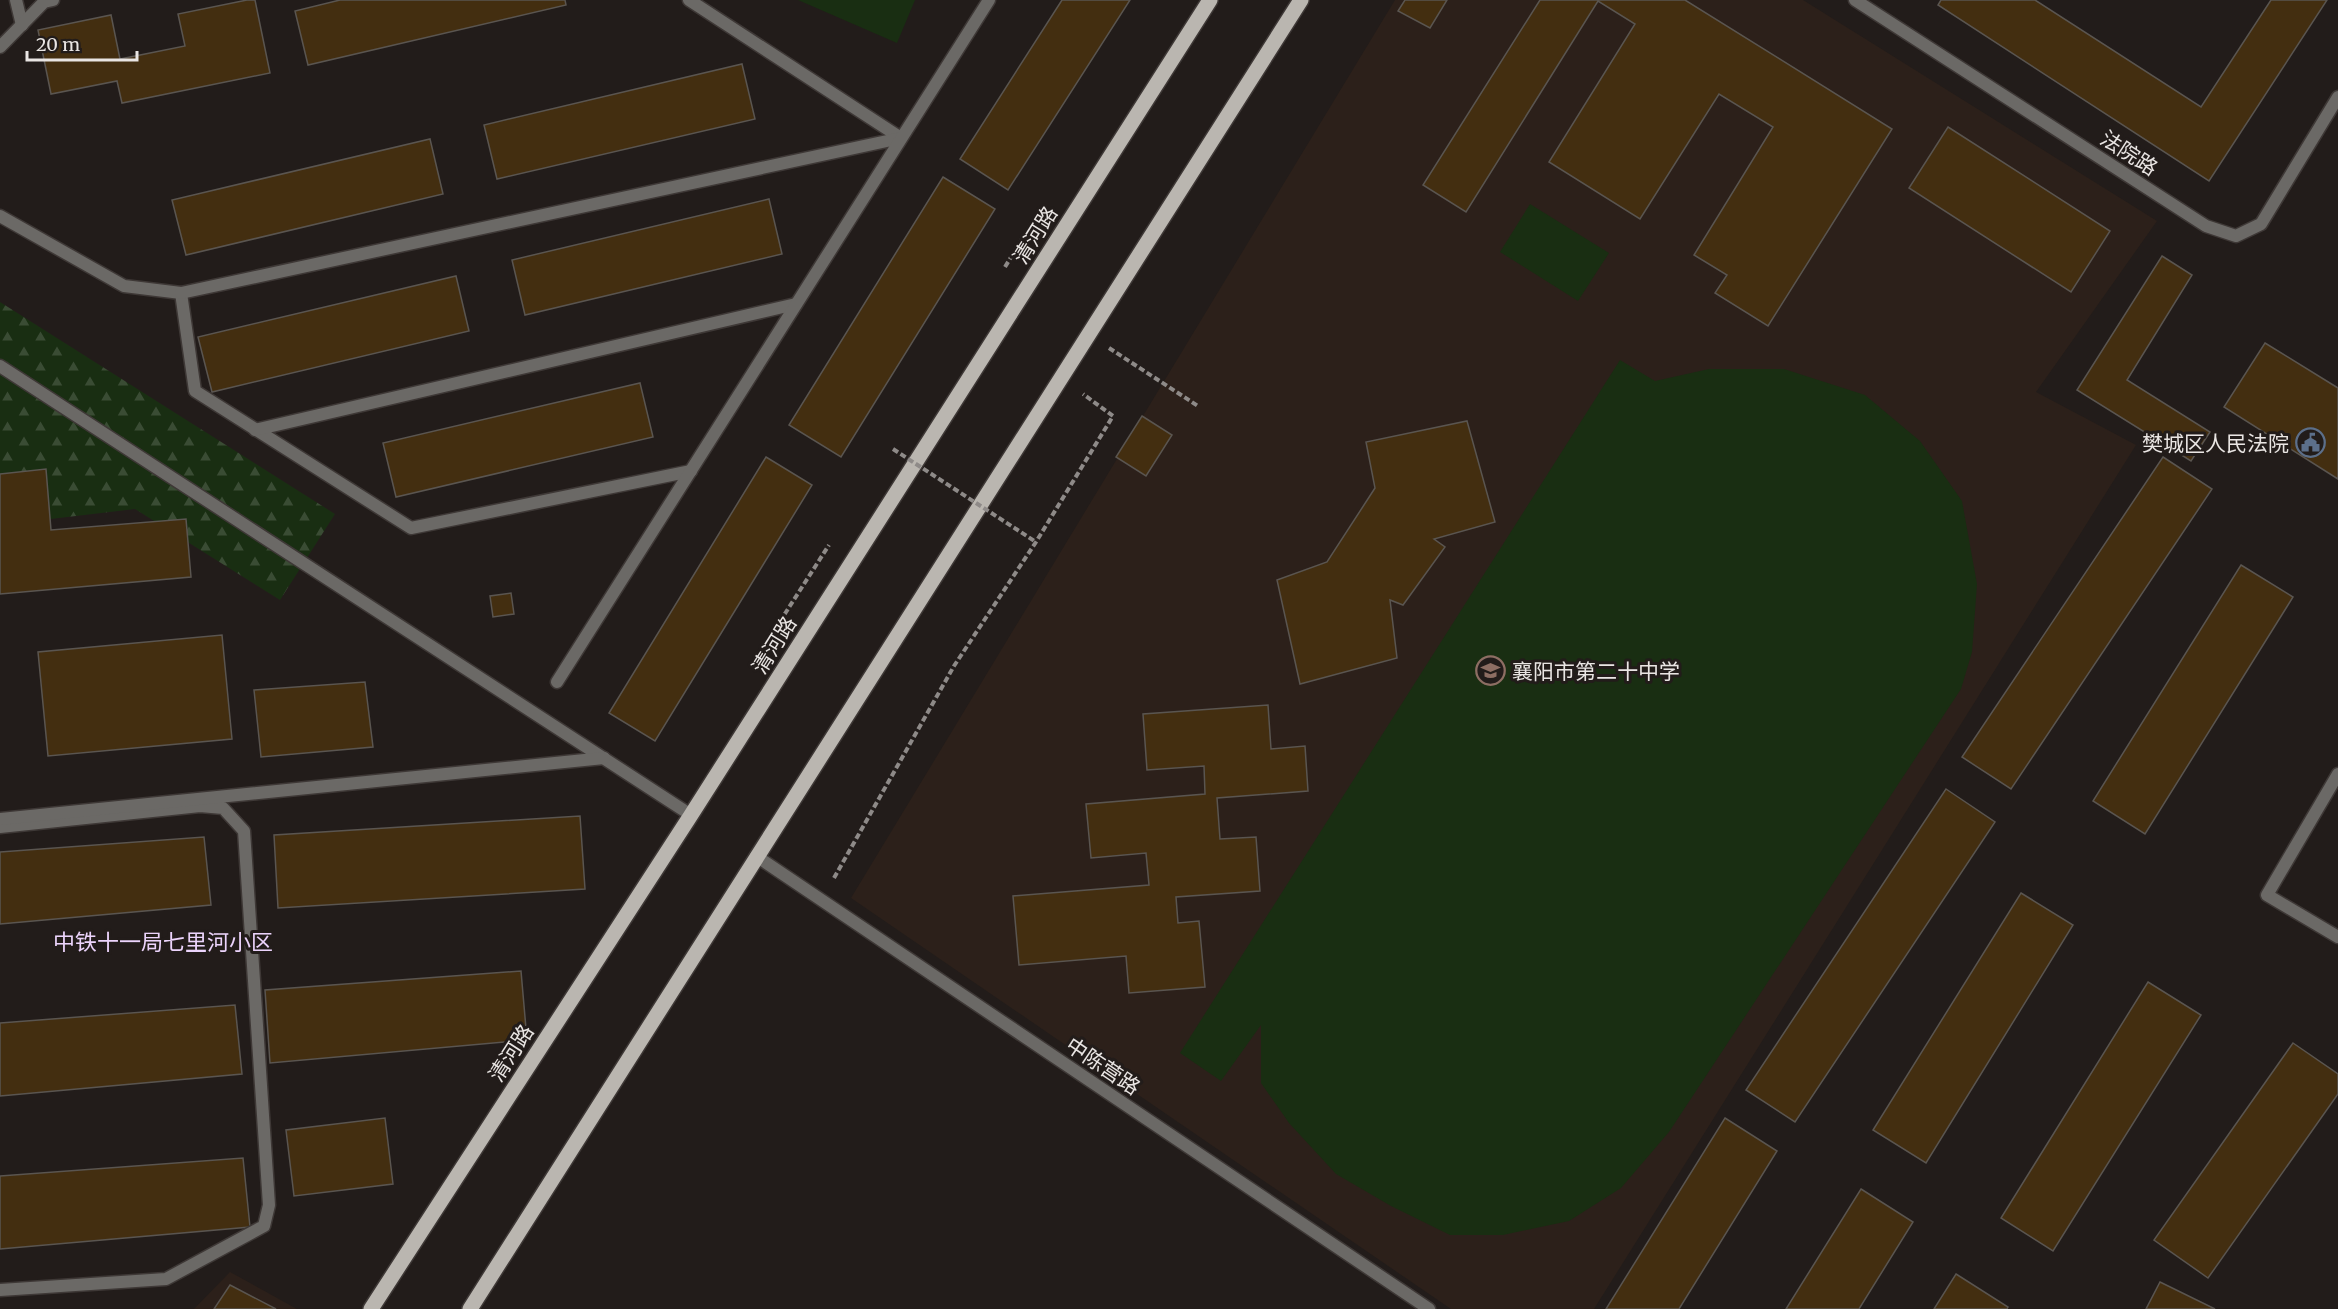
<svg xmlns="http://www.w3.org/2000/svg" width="2338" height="1309" font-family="Merriweather,'Noto Sans SC',serif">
<defs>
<pattern id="forest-firs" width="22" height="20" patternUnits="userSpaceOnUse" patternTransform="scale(1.5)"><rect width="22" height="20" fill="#192e12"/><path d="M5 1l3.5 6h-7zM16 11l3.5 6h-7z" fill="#3a4c34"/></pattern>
</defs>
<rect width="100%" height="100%" fill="#221c1a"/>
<g fill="#2c201a">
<path d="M1395,0H1803L2157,221L2036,392L2136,445L1594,1309H1451L851,898Z"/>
<path d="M230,1272L297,1309H194Z"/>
</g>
<path fill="url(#forest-firs)" d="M0,302L335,514L280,600L135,509L0,525Z"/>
<g fill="#192e12">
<path d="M798,0H915L897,43Z"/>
<path d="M1530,204L1609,253L1578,301L1500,252Z"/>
<path d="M1620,360L1655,381L1709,369H1784L1865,395L1920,441L1962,501L1977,584L1972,652L1961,689L1669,1132L1621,1188L1569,1221L1503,1235H1450L1391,1206L1336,1174L1289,1123L1261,1083V1025L1221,1081L1180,1053Z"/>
</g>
<g fill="#432e10" stroke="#5a5550" stroke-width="1.5">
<path d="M247,0H255L270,73L122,103L117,81L51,94L38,30L111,15L120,59L185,46L178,14Z"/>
<path d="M340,0H565L566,5L308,65L295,11Z"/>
<path d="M1062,0H1130L1008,190L960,159Z"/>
<path d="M1405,0H1447L1430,28L1398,11Z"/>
<path d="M1540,0H1685L1892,129L1768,326L1715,293L1727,275L1694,255L1773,127L1719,94L1640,219L1549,162L1635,24L1598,1L1466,212L1423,185Z"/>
<path d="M1941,0H2035L2201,107L2271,0H2327L2209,181L1938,5Z"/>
<path d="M742,64L755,119L497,179L484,125Z"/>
<path d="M1948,127L2110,231L2071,292L1909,188Z"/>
<path d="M430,139L443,194L186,255L172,200Z"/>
<path d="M943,177L995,209L841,457L789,425Z"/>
<path d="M769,199L782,254L525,315L512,260Z"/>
<path d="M2162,256L2192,275L2127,380L2210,432L2191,461L2077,390Z"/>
<path d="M456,276L469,331L212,392L198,337Z"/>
<path d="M2265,343L2338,388V479L2224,407Z"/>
<path d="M640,383L653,437L396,497L383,443Z"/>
<path d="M1142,416L1172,435L1146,476L1116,457Z"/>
<path d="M1467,421L1495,522L1434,539L1445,547L1403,605L1390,600L1397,658L1300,684L1277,580L1327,562L1375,488L1366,442Z"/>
<path d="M766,457L812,485L655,741L609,713Z"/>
<path d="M2163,457L2212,489L2011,789L1962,757Z"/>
<path d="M46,469L51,530L186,519L191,577L0,594V474Z"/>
<path d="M2241,565L2293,597L2145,834L2093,801Z"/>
<path d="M511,593L514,614L493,617L490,596Z"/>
<path d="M222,635L232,739L48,756L38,652Z"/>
<path d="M365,682L373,747L261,757L254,690Z"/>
<path d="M1268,705L1271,749L1305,746L1308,791L1217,798L1220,839L1256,837L1260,891L1176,897L1178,923L1199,921L1205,987L1129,993L1126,956L1019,965L1013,896L1149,885L1146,853L1091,858L1086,804L1205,794L1204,766L1147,770L1143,714Z"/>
<path d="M1946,789L1995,822L1795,1122L1746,1090Z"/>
<path d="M580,816L585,889L278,908L274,835Z"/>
<path d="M204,837L211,905L0,924V852Z"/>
<path d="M2021,893L2073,925L1926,1163L1873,1130Z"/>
<path d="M521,971L527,1040L270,1063L265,990Z"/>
<path d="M2148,982L2201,1015L2053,1251L2001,1218Z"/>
<path d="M235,1005L242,1074L0,1096V1023Z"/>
<path d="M2293,1043L2338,1074V1094L2208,1278L2154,1240Z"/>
<path d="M385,1118L393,1184L294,1196L286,1130Z"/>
<path d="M1725,1118L1777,1151L1679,1309H1606Z"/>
<path d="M243,1158L250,1227L0,1249V1176Z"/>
<path d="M1861,1189L1913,1222L1859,1309H1786Z"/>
<path d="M1956,1274L2008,1307L2007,1309H1934Z"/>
<path d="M2160,1282L2215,1309H2146Z"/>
<path d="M230,1285L276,1309H214Z"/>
</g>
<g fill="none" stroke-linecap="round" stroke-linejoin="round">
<defs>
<g id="service">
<path d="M16,0L22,25"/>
<path d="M689,0L901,138"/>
<path d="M0,47L44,2L53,0"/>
<path d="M0,216L124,286L181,293L195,391L411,528L691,471"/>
<path d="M181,293L901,138"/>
<path d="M255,430L796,304"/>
<path d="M557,682L989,0"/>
<path d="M2338,774L2267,895L2338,937"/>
<path d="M0,827L200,806L223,808L244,831L269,1205L264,1226L166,1279L0,1290"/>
</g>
<g id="minor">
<path d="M1855,0L2206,226L2236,236L2261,224L2338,97"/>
<path d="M0,366L691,815"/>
<path d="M0,819L604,758"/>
<path d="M756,856L1429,1309"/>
</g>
<g id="primary">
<path d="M371,1309L691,815L1210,0"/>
<path d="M470,1309L1301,0"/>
</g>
</defs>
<use href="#service" stroke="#3e3836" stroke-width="15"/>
<use href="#minor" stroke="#3e3836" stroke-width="15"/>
<use href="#primary" stroke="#3e3836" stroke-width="18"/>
<g stroke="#8e8a88" stroke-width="4" stroke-dasharray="6 3" stroke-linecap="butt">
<path d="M1005,267L1039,211L1043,214"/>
<path d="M1109,348L1198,406"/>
<path d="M770,637L829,545"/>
<path d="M834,878L954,666L1036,542L1113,416L1083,394"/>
</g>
<use href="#service" stroke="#6b6966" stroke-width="12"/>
<use href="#minor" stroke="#6b6966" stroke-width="12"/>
<use href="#primary" stroke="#bab6b0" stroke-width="15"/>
<path stroke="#8e8a88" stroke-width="4" stroke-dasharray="6 3" stroke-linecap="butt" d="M893,449L1036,542"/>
</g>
<defs>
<symbol id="civic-ring" viewBox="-11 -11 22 22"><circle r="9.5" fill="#221c1a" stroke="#5c6f8a" stroke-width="1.5"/><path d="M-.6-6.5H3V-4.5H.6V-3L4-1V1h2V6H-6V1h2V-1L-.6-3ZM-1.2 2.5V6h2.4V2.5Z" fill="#5c6f8a"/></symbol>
<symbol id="school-ring" viewBox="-11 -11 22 22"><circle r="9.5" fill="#221c1a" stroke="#8d6e63" stroke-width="1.5"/><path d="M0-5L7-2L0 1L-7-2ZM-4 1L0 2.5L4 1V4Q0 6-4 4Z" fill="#8d6e63"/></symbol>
</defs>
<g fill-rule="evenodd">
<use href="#civic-ring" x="2294" y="426" width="33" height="33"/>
<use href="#school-ring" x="1474" y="654" width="33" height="33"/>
</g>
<g text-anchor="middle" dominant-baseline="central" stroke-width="6" stroke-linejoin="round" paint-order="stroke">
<g font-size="21" fill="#e9e5e3" stroke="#221c1a">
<text transform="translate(2129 153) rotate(33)">法院路</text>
<text transform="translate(1035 235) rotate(-58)">清河路</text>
<text transform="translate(774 645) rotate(-58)">清河路</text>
<text transform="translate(511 1053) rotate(-57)">清河路</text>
<text transform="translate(1103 1066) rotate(34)">中陈营路</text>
</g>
<g font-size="21" fill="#e9e5e3" stroke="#221c1a" text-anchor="end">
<text x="2289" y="443">樊城区人民法院</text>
<text x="1512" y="671" text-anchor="start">襄阳市第二十中学</text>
</g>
<g font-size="22" fill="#ecd4fc" stroke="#221c1a">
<text x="163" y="942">中铁十一局七里河小区</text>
</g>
</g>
<path d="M27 51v9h110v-9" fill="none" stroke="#e9e5e3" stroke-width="3"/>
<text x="36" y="51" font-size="18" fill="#e9e5e3" stroke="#221c1a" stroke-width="4.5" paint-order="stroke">20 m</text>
</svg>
